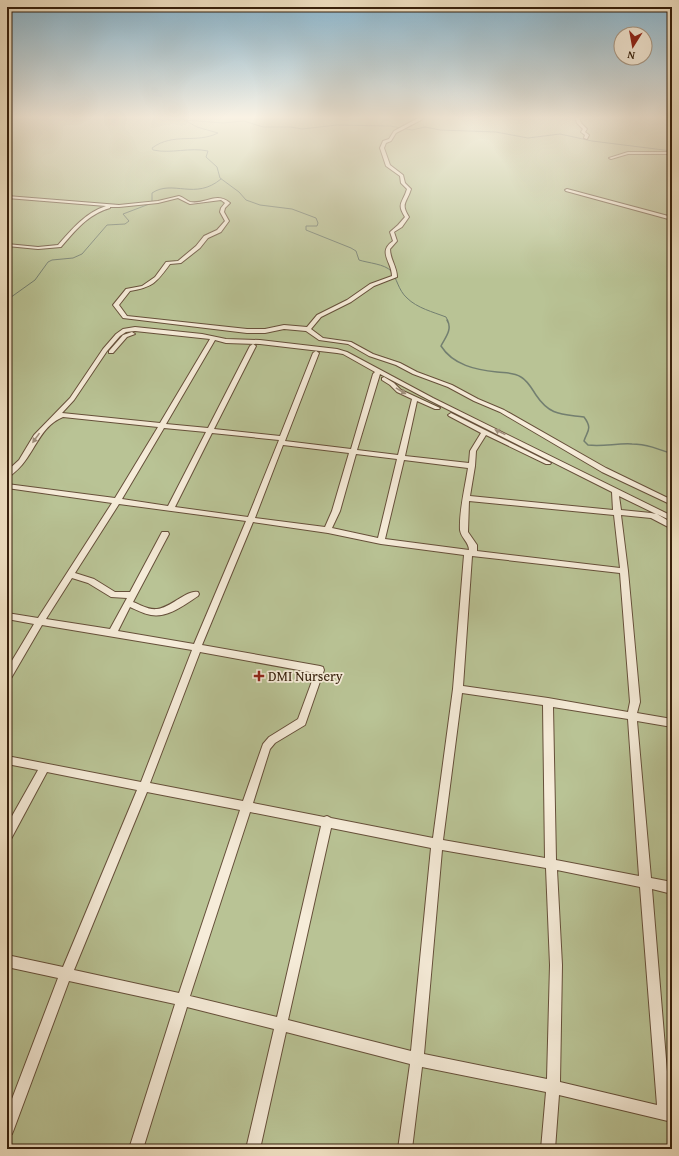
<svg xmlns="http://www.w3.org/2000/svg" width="679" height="1156" font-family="'Gentium Book Plus',serif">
<rect width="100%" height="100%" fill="#f1e2c4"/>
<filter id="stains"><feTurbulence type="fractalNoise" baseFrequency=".005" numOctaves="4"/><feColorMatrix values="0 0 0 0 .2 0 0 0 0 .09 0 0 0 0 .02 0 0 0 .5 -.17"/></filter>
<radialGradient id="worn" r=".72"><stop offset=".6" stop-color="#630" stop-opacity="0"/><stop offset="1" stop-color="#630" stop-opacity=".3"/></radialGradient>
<rect fill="#b9c395" stroke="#787250" x="7" y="117" width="665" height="1032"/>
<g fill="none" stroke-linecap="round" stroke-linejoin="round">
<g stroke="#737f70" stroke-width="1">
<path d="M179,117L197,127L218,133C196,144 174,132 152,148L153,150C171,154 190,147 208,151L206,157L217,167L220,178L239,192L246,200L260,205L292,209L316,218L318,223L317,226H306V230L351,248L356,251L359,260C368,263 385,264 391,271C397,278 398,290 407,298C417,308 433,312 446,317L448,321"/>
<path d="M185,120L223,123L244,121L263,127H291L302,129L337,125L390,126L412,130L425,127L440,130L496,132L528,138L560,134L592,141L672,151"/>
<path d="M7,300L35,280L48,262L52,260L73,258L82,254L107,225L125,224L129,221L123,214L152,203V193C173,179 195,201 221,179"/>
</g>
<path stroke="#737f70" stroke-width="1.5" d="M447,320C453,329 445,338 441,346C453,365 476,370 497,372C506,373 513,372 521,377C528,381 532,389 536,395C550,416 562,414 584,417C593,429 587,431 584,441L588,445C603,447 617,443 632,444C646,444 659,449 672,454"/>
<defs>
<g id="minor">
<path d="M420,117H424L421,120L396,133L391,141L386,143L384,148L390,165L403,175L405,183L411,189C407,203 400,203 409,217L402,227L394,232L397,241L390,249C390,259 397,267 397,277L374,286L351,302L321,317L311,329L323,338L351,342L373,354L400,363L417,372L452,385L478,399L504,410L606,468L672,500V505L602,472L500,412L474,401L448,387L413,374L396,365L369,356L348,344L319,340L306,331L284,329L265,333H247L123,318L113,305L126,289L142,286L155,277L166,262L178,261L196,246L204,236L217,230L225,221L220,212L221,208L225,203L221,200L190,204L178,198L158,203L119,207H110V208C88,214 75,231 61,247L38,249L7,246V244L38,247L58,245C72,229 85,213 106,206L7,198V196L119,205L158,201L179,196C183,197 187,201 190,202C205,205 216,191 230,203L225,208L224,212L229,221L221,232L208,238L200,248L181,263L170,264C156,283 153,287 130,291L119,305L127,316L247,329H265L284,325L307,327L317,315L347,300L370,284L392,276C392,262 377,252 393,241L390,232L398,225L405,217C396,203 403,203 407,189L401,183L400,176L386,166L380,148L383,141L389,139L394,131Z"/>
<path d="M575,117H579L581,123L587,129L585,132L589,135L587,139L584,138L585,135L581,132L583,129L577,123Z"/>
<path d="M628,152H672V154H628L611,159L609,158Z"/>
<path d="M567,189L672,217V220L566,191L565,190Z"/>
<path d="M135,327L202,334L226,339L260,340L337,349L347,352L433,398L672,516V521L657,514L672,523V529L651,518L621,515L628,571L640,702L637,713L672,719V727L637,721L651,878L672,882V894L652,889L670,1108H672V1122L559,1095L555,1149H541L546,1092L422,1067L412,1149H398L410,1064L286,1032L260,1149H246L274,1029L187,1007L143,1149H129L175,1004L69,981L14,1129L12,1134L7,1136V1112L58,978L7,967V955L63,967L137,790L47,772L11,839L7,840V825L38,770L7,764V756L141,782L192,650L42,625L10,680L7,681V669L34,624L7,619V613L38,618L112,503L7,488V484L115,498L158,427L63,417C43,425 37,445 25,461C21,467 15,472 9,477H7V471L19,460L34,435L70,398L103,349L116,334L123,329ZM135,331L210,339L160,423L62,413L74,400L107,351L120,336L126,332ZM215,340L226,343L260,344L337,353L343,354L375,372L373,374L351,449L285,441L319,353L316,351L313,353L280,436L214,429L256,346L253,344L250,346L208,428L166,424ZM380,374L429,400L612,492L613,510L470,496L475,466L476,451L486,435L546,464H550L551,463L451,413L448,415L449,416L481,433L470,451L469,463L405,456L417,401L435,409H439L440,408L401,390L394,383L384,377L382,378V380L390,385L397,392L412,399L398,455L357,450ZM164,428L206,432L168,506L122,499ZM212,433L279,440L248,517L175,507ZM283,445L349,453L332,511L325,527L255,518ZM356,454L397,459L378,538L332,528L340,511ZM404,460L468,468C465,487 459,511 460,530C461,538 469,542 469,550L385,539ZM619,496L656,514L651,513L621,510ZM469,501L614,515L620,568L477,551V545L468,532ZM119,504L246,521L194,644L118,631L130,607C137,610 144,614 151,615C168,618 184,605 198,596L199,594L198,592C188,589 170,608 157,609C148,610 141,605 133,602L169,534L168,532H162L130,592H115L94,579L75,573ZM253,522L328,533L381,544L464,555L453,689L433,838L331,818L327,816L324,817L253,803L270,749L275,743L305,725L324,670L323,667L320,666L202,645ZM472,556L620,573L630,702L628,712L548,698L463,686ZM72,578L88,583L111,597L127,598L110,629L46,619ZM200,652L315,673L298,719L269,737L263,744L243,801L150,783ZM462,693L543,705L545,858L443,840ZM553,707L628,719L639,876L556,860ZM147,792L240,810L179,993L74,970ZM250,812L321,826L277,1017L190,996ZM331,828L431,848L411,1051L288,1020ZM442,850L546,868L550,965L547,1079L424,1054ZM557,870L640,887L657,1105L560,1082L562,965Z"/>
<path d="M132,332L135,334L127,337L113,353H109V351L123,335Z"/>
</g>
</defs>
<use href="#minor" stroke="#66503a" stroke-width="2"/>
<use href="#minor" fill="#f6ecd9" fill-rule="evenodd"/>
</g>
<defs><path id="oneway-solid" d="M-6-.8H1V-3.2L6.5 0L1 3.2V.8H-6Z"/></defs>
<g fill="#a0907d">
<use href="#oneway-solid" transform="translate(401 391) rotate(31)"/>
<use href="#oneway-solid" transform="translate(500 432) rotate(-154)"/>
<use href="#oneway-solid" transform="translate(36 438) rotate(126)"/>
</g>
<linearGradient id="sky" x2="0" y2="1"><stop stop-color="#89b8d3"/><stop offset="0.42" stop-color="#f9f2e4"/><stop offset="1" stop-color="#f9f2e4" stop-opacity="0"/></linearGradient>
<rect width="679" height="279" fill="url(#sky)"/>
<path fill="#8f2418" stroke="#f6ecd9" stroke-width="1.5" d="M257 670h4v4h4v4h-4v4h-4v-4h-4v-4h4z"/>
<g text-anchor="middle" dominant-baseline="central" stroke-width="3.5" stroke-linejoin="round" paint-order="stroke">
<g font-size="14" fill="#37200c" stroke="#f6ecd9" text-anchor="start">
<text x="268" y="676">DMI Nursery</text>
</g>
</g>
<rect width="679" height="1156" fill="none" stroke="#f1e2c4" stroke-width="24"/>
<rect x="8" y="8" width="663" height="1140" fill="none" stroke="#37200c" stroke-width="2"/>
<rect x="12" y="12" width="655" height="1132" fill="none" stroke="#37200c"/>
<g transform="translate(633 46) rotate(191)"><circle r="19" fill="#f6ecd9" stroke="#aa9a87"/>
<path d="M0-3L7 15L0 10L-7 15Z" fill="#8f2418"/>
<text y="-6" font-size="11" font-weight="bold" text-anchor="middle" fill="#37200c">N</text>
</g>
<rect width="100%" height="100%" filter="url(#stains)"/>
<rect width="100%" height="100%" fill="url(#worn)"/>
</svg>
